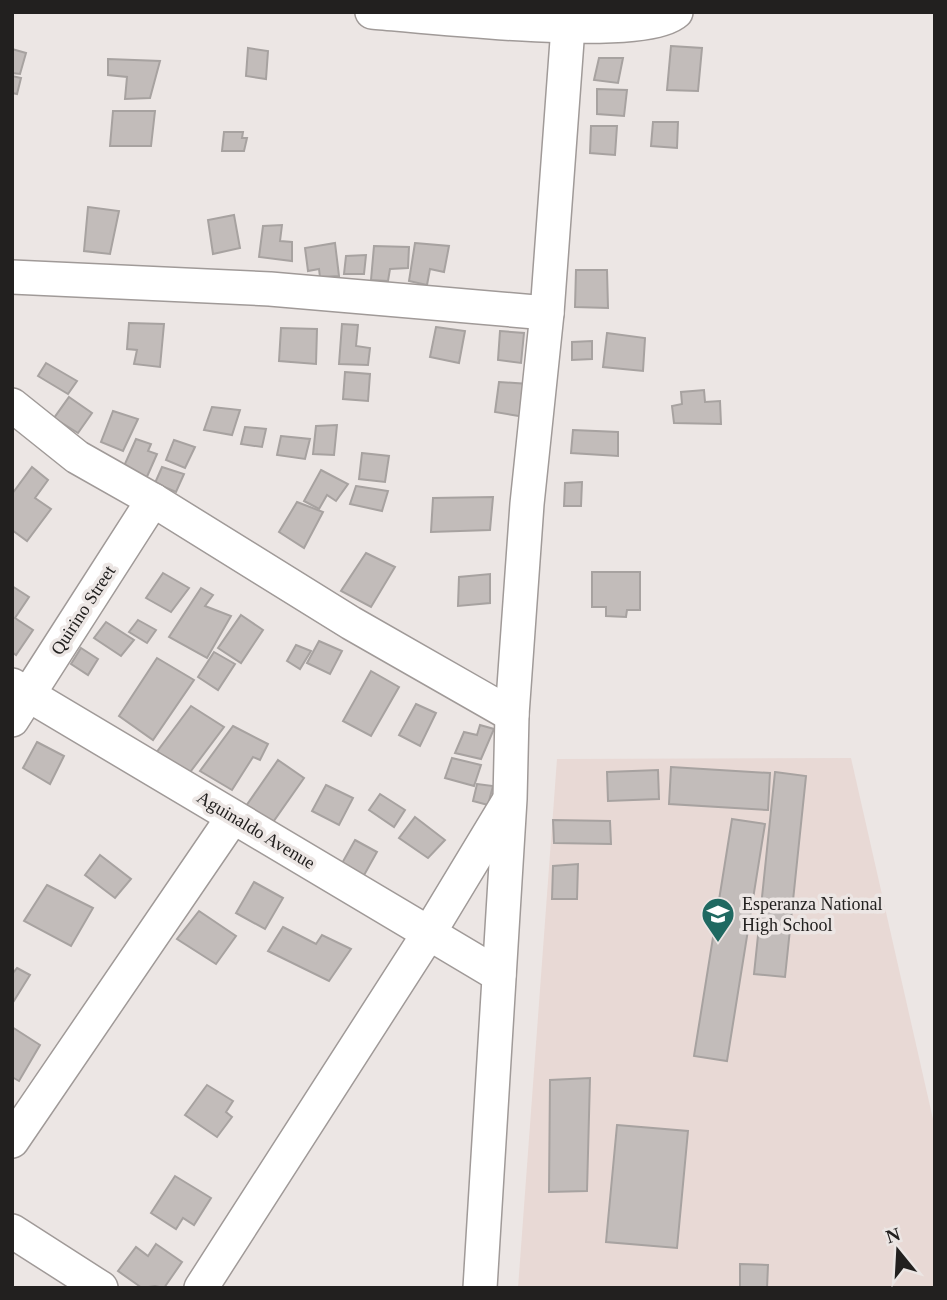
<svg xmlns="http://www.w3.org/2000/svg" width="947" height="1300" font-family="'Times New Roman',serif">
<rect width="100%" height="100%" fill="#ece6e4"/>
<path fill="#e8d9d5" d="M851,758L935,1128V1288H518L557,759Z"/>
<g fill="#c2bcba" stroke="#a7a2a0" stroke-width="2">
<path d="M671,46L702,48L698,91L667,90Z"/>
<path d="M248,48L268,51L266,79L246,76Z"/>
<path d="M12,49L26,53L20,74L12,73Z"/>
<path d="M599,58H623L618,83L594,80Z"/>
<path d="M108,59L160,61L150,98L125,99L127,77L108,75Z"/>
<path d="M12,76L21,78L17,94L12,93Z"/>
<path d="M597,89L627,90L624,116L597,114Z"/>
<path d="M113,111H155L151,146H110Z"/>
<path d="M653,122H678L677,148L651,146Z"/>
<path d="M591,126H617L615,155L590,153Z"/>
<path d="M224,132H243L242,138H247L244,151H222Z"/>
<path d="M88,207L119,211L110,254L84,251Z"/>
<path d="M234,215L240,248L213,254L208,220Z"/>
<path d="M282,225L280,241L292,242V261L259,257L263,226Z"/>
<path d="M335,243L339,276L320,277L319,269L308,271L305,248Z"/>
<path d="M415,243L449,246L444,272L430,269L427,285L409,281Z"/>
<path d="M374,246L409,247L408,268L390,269L388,281L371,280Z"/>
<path d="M366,255L364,274H344L346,256Z"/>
<path d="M576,270H607L608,308L575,307Z"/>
<path d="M129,323L164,324L160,367L134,364L137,350L127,349Z"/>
<path d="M342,324L358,325L356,346L370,348L368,365L339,364Z"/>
<path d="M436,327L465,331L459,363L430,357Z"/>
<path d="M281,328L317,329L316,364L279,361Z"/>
<path d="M500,331L524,333L521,363L498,360Z"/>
<path d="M607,333L645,338L643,371L603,367Z"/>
<path d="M592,341V359L572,360V342Z"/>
<path d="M46,363L77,381L68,394L38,376Z"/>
<path d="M345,372L370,374L368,401L343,399Z"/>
<path d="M499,382L529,384L525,417L495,412Z"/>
<path d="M704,390L705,402L720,401L721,424L674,423L672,406L682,404L681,392Z"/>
<path d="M69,397L92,413L78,433L54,418Z"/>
<path d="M212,407L240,410L232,435L204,430Z"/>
<path d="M113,411L138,419L123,451L101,442Z"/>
<path d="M337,425L334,455L313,454L316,426Z"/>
<path d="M245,427L266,429L262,447L241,444Z"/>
<path d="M573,430L618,432V456L571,453Z"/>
<path d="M281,436L310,439L305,459L277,455Z"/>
<path d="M136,439L151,444L148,451L157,454L146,479L124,466Z"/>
<path d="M174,440L195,447L185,468L166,460Z"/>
<path d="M362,453L389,456L385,482L359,479Z"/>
<path d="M32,467L48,480L35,498L51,509L27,541L12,530V494Z"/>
<path d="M162,467L184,474L176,492L155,483Z"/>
<path d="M321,470L348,484L336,501L327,495L319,509L304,501Z"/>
<path d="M582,482L581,506H564L565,483Z"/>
<path d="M356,486L388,491L382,511L350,504Z"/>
<path d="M493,497L490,530L431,532L433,498Z"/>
<path d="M297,502L323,512L304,548L279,532Z"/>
<path d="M366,553L395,567L371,607L341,591Z"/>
<path d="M592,572H640V610H627L626,617L606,616V607H592Z"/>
<path d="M163,573L189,588L171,612L146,598Z"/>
<path d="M490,574V603L458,606L459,577Z"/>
<path d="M12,586L29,597L15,618L33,630L16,655L12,652Z"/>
<path d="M201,588L213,595L205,606L231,616L207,658L169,637Z"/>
<path d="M241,615L263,630L241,663L218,648Z"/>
<path d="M138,620L156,630L147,643L129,632Z"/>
<path d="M106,622L134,640L121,656L94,638Z"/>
<path d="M319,641L342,651L330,674L307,663Z"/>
<path d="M296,645L311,651L300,669L287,661Z"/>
<path d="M81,648L98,659L88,675L71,664Z"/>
<path d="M214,652L235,664L218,690L198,677Z"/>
<path d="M157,658L194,680L153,740L119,716Z"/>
<path d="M371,671L399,687L371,736L343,721Z"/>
<path d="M416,704L436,713L420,746L399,735Z"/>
<path d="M191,706L224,727L188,775L156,753Z"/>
<path d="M480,725L494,729L481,759L455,753L464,732L477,735Z"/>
<path d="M233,726L268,744L260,760L253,757L232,790L200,771Z"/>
<path d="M37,742L64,756L50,784L23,768Z"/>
<path d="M452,758L481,765L474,786L445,778Z"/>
<path d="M278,760L304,778L271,825L246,806Z"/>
<path d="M671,767L770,773L768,810L669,804Z"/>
<path d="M658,770L659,799L608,801L607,772Z"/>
<path d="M775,772L806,776L785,977L754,974Z"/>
<path d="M477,784L493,786L488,805L473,801Z"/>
<path d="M326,785L353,798L339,825L312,811Z"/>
<path d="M380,794L405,810L394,827L369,810Z"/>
<path d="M415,817L445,840L428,858L399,838Z"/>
<path d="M732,819L765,824L727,1061L694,1056Z"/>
<path d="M553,820L610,821L611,844L554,843Z"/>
<path d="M355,840L377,852L363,877L341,865Z"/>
<path d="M100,855L131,879L115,898L85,875Z"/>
<path d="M578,864L577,899H552L553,866Z"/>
<path d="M254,882L283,898L265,929L236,913Z"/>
<path d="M47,885L93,908L71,946L24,921Z"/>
<path d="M199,911L236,936L216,964L177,939Z"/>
<path d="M283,927L316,944L322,935L351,949L329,981L268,951Z"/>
<path d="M17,968L30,975L12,1004V974Z"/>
<path d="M12,1027L40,1045L19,1081L12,1077Z"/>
<path d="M590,1078L587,1191L549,1192L550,1080Z"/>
<path d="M207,1085L233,1101L226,1112L232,1117L217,1137L185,1115Z"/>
<path d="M617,1125L688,1131L677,1248L606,1242Z"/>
<path d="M175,1176L211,1198L194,1225L183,1218L176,1229L151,1213Z"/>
<path d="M156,1244L182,1262L164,1288L155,1286L142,1288L118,1271L136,1247L148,1256Z"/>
<path d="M740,1264L768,1265L767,1288H740Z"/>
</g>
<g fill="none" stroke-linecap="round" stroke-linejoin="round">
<defs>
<g id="minor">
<path d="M372,12C425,16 643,42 676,12"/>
<path d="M12,277L270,289L547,313"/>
<path d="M12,405L77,457L153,500L351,623L512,715"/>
<path d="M12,685L499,975"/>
<path d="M12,720L153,500"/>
<path d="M12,1141L233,817"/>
<path d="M12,1231L101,1288"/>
<path d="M201,1288L429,933L507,804"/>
<path d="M480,1288L510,799L512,715L527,504L547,313L568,27"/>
</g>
</defs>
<use href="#minor" stroke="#a09a98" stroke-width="36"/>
<use href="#minor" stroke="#fff" stroke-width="33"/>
</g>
<defs>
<symbol id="school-pin" viewBox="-11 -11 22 30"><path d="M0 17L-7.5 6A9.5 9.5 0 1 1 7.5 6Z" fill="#1f6961" stroke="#ece6e4"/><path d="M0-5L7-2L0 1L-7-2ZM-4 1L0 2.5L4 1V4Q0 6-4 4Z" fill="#fff"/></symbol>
</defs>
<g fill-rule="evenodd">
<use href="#school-pin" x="699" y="895" width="38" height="52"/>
</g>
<g text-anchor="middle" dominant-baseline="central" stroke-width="7" stroke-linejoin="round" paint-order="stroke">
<g font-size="18" fill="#22201f" stroke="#ece6e4">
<text transform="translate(83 610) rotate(-57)">Quirino Street</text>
<text transform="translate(256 830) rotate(31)">Aguinaldo Avenue</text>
</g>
<g font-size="18" fill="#22201f" stroke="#ece6e4" text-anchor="start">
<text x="742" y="904">Esperanza National<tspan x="742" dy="21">High School</tspan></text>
</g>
</g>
<rect width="947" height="1300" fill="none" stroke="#22201f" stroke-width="28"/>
<g transform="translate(898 1251) rotate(342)" stroke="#ece6e4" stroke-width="5" paint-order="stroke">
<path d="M0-5L12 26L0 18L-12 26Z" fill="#22201f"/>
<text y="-10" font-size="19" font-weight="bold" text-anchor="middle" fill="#22201f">N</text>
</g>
</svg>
